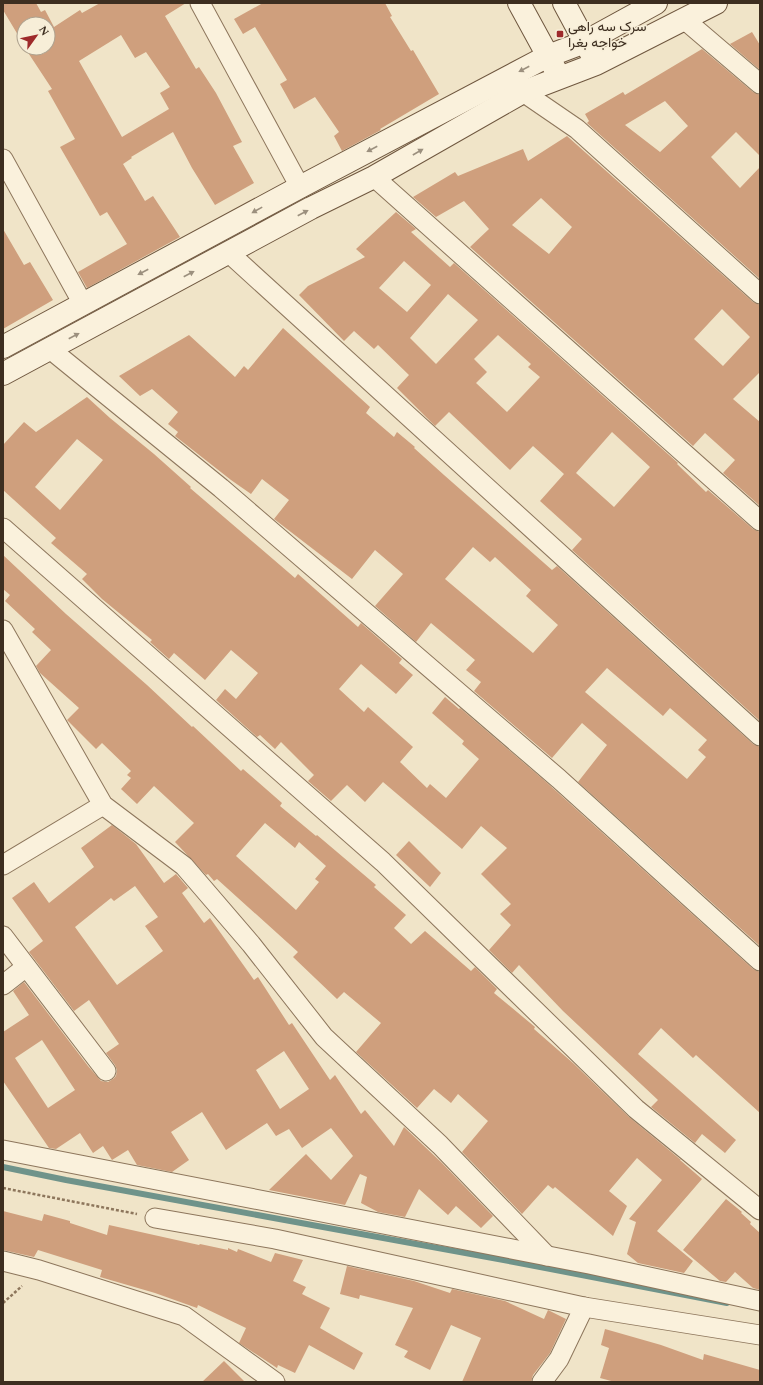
<svg xmlns="http://www.w3.org/2000/svg" width="763" height="1385" font-family="Spectral,Vazirmatn,serif">
<rect width="100%" height="100%" fill="#f0e4c8"/>
<g fill="none" stroke-linecap="round" stroke-linejoin="round">
<path stroke="#6f938a" stroke-width="6" d="M3,1167L66,1180L514,1262L727,1303"/>
</g>
<g fill="#cf9f7d" fill-rule="evenodd">
<path d="M3,3H36L41,12L45,10L54,27L80,10L82,13L100,3H186L165,16L196,69L199,67L216,93L242,142L233,146L254,183L215,205L192,168L173,132L131,157L132,158L123,164L145,201L153,196L180,237L87,288L78,272L127,244L107,212L100,216L60,147L75,139L48,91L52,89L25,48H48V24H24V45L3,10ZM121,35L135,58L146,52L170,87L160,93L169,109L122,137L79,61Z"/>
<path d="M263,3H385L392,16L390,17L411,51L413,50L439,94L380,129L381,130L342,151L334,136L339,132L315,97L294,109L280,84L287,80L255,27L243,34L234,19Z"/>
<path d="M752,32L760,45V70L730,44Z"/>
<path d="M702,49L753,92L760,95V156L736,132L711,157L740,188L760,167V279L587,123L589,121L585,114L623,92L625,95ZM665,101L688,126L660,152L625,125Z"/>
<path d="M567,136L753,302L760,305V372L733,399L760,422V506L723,473L735,460L705,433L693,446L470,247L489,229L464,201L436,217L413,197L455,172L458,176L523,149L528,161ZM541,198L572,227L549,254L512,225ZM722,309L750,337L723,366L694,339Z"/>
<path d="M396,212L416,229L411,232L450,267L454,263L678,463L677,464L706,492L708,490L753,529L760,532V721L572,550L582,539L540,501L564,474L533,446L510,470L449,412L435,426L397,388L409,375L378,345L374,349L354,331L344,341L299,295L308,286L365,257L356,249ZM404,261L431,285L407,312L379,288ZM448,294L478,320L436,364L410,338ZM498,335L531,364L528,367L540,377L507,412L476,383L487,372L474,359ZM612,432L650,467L614,507L576,473Z"/>
<path d="M3,229L24,265L30,262L53,300L3,329Z"/>
<path d="M283,328L370,407L366,413L394,437L397,432L415,447L414,448L444,475L552,570L557,566L753,744L760,747V946L578,782L607,745L582,723L552,758L474,691L481,682L466,670L475,660L431,623L416,642L375,606L403,574L375,550L352,579L274,519L289,500L262,479L251,494L231,480L175,436L178,432L168,424L178,412L152,389L140,396L119,376L189,335L235,377L244,366L248,370ZM473,547L490,562L495,557L531,590L526,596L558,625L533,653L445,579ZM607,668L663,716L670,708L707,740L698,750L706,757L687,779L585,692Z"/>
<path d="M87,397L110,418L154,454L191,487L190,488L295,578L298,574L358,627L361,623L402,659L399,663L413,675L396,694L361,664L339,689L364,712L368,707L413,747L400,762L427,788L430,784L446,798L479,759L462,744L464,741L432,713L445,697L459,709L460,708L545,781L753,969L760,972V1113L696,1055L693,1058L661,1028L638,1054L736,1140L725,1153L702,1134L695,1143L651,1107L658,1100L563,1011L519,965L512,973L489,950L511,925L500,914L511,904L481,874L507,848L481,826L462,849L383,782L365,802L347,785L331,801L308,781L314,775L281,742L275,749L260,735L257,737L216,700L225,689L236,699L258,673L231,650L205,680L174,653L169,659L150,642L152,640L102,599L82,579L87,574L51,543L56,538L3,490V445L24,422L36,432ZM77,439L103,460L60,510L35,487Z"/>
<path d="M3,555L66,614L147,685L192,727L193,726L241,771L243,769L282,803L280,806L316,836L317,835L376,885L374,887L406,915L394,928L411,944L425,931L471,971L475,967L497,989L494,993L535,1027L534,1029L573,1063L629,1117L681,1160H680L702,1179L657,1231L693,1261L684,1273L638,1263L627,1254L636,1222L629,1219L662,1180L637,1158L609,1191L627,1206L613,1236L555,1187L553,1189L548,1185L522,1214L462,1152L488,1121L458,1094L451,1103L434,1089L417,1108L356,1052L381,1023L344,992L337,999L293,957L298,952L217,879L214,881L208,874L206,875L175,842L194,823L154,786L137,804L121,789L131,778L127,775L131,771L102,743L96,749L67,720L79,708L40,673L36,666L51,650L32,632L35,629L5,601L10,595L3,589ZM265,823L295,848L299,842L326,866L315,879L319,882L296,910L236,856Z"/>
<path d="M112,825L136,844L164,883L176,874L188,888L182,893L204,923L210,918L254,980L258,977L289,1025L292,1023L330,1080L335,1075L361,1114L365,1110L394,1146L404,1127L442,1163L493,1216L481,1228L456,1206L448,1215L419,1189L405,1217L378,1212L361,1203L367,1177L360,1174L345,1205L269,1190L306,1154L331,1180L353,1156L331,1128L302,1148L289,1129L276,1136L267,1123L226,1150L202,1112L171,1132L189,1160L172,1172L137,1165L128,1150L112,1160L103,1146L93,1153L80,1133L56,1149L49,1148L3,1081V1032L29,1015L13,991L24,982L88,1066L101,1081L108,1082L113,1079L116,1076L117,1070L115,1065L106,1053L119,1044L89,1000L74,1011L29,952L43,941L12,898L34,882L49,903L94,867L81,848ZM135,886L158,917L145,926L163,951L117,985L75,927L111,898L114,901ZM42,1040L75,1090L48,1108L15,1058ZM284,1051L309,1089L280,1109L256,1070Z"/>
<path d="M409,841L441,873L430,887L396,855Z"/>
<path d="M726,1199L742,1212L741,1213L751,1222L750,1224L760,1233V1290L753,1288L735,1272L726,1282L720,1281L683,1250Z"/>
<path d="M3,1211L42,1221L44,1214L70,1221V1223L107,1235L109,1225L199,1245L200,1244L228,1250V1248L237,1252L238,1249L271,1262L275,1253L303,1260L293,1281L306,1287L302,1294L330,1308L320,1328L363,1353L354,1370L309,1345L295,1373L278,1365L277,1368L239,1343L246,1328L198,1305L197,1308L155,1293L100,1277L102,1270L38,1250L34,1257L3,1250Z"/>
<path d="M347,1266L414,1281L450,1293L452,1289L505,1301L544,1319L548,1310L566,1319L550,1353L533,1375L531,1382H462L481,1338L451,1325L430,1370L404,1357L408,1351L395,1345L413,1308L360,1295L359,1299L340,1294Z"/>
<path d="M605,1329L661,1345L703,1360L704,1354L760,1370V1382H615L600,1378L609,1348L601,1345Z"/>
<path d="M224,1361L245,1382H202Z"/>
</g>
<g fill="none" stroke-linecap="round" stroke-linejoin="round">
<defs>
<g id="minor">
<path d="M200,3L300,187"/>
<path d="M685,20L760,84"/>
<path d="M523,92L577,129L760,294"/>
<path d="M3,159L83,304"/>
<path d="M374,177L760,521"/>
<path d="M229,253L760,736"/>
<path d="M50,349L221,488L559,779L760,961"/>
<path d="M3,528L383,862L636,1109L760,1210"/>
<path d="M3,630L103,805L184,866L251,944L324,1037L440,1145L547,1256"/>
<path d="M3,865L103,805"/>
<path d="M3,936L106,1071"/>
<path d="M3,985L26,967"/>
<path d="M3,1150L589,1264L760,1301"/>
<path d="M155,1218L275,1239L584,1307L760,1335"/>
<path d="M3,1261L39,1270L184,1316L275,1382"/>
<path d="M542,1382L559,1359L584,1307"/>
</g>
<g id="secondary">
<path d="M519,3L555,69"/>
<path d="M564,3L592,55"/>
<path d="M3,347L300,187L548,56L585,42L656,3"/>
<path d="M3,374L311,208L374,177L523,92L596,64L716,3"/>
</g>
</defs>
<use href="#minor" stroke="#8d765c" stroke-width="21"/>
<use href="#secondary" stroke="#6f573f" stroke-width="24"/>
<g stroke="#8d765c" stroke-width="2.5" stroke-dasharray="3 2" stroke-linecap="butt">
<path d="M3,1188L137,1214"/>
<path d="M3,1303L22,1286"/>
</g>
<use href="#minor" stroke="#faf1dc" stroke-width="19"/>
<use href="#secondary" stroke="#faf1dc" stroke-width="22"/>
</g>
<defs><path id="oneway-solid" d="M-6-.8H1V-3.2L6.5 0L1 3.2V.8H-6Z"/></defs>
<g fill="#9c907e">
<use href="#oneway-solid" transform="translate(524 69) rotate(152)"/>
<use href="#oneway-solid" transform="translate(372 149) rotate(152)"/>
<use href="#oneway-solid" transform="translate(418 152) rotate(-30)"/>
<use href="#oneway-solid" transform="translate(257 210) rotate(151)"/>
<use href="#oneway-solid" transform="translate(303 213) rotate(-28)"/>
<use href="#oneway-solid" transform="translate(143 272) rotate(152)"/>
<use href="#oneway-solid" transform="translate(189 274) rotate(-28)"/>
<use href="#oneway-solid" transform="translate(74 336) rotate(-28)"/>
</g>
<rect fill="#9e2a2b" stroke="#f7eed8" stroke-width="1.5" x="556" y="30" width="8" height="8" rx="2"/>
<g text-anchor="middle" dominant-baseline="central" stroke-width="3" stroke-linejoin="round" paint-order="stroke">
<g font-size="14" fill="#3d2e20" stroke="#f7eed8" text-anchor="start">
<text x="568" y="26">سرک سه راهی<tspan x="568" dy="16">خواجه بغرا</tspan></text>
</g>
</g>
<rect width="763" height="1385" fill="none" stroke="#3d2e20" stroke-width="8"/>
<g transform="translate(36 36) rotate(57)"><circle r="19" fill="#f7eed8" stroke="#ada18e"/>
<path d="M0-3L7 15L0 10L-7 15Z" fill="#9e2a2b"/>
<text y="-6" font-size="11" font-weight="bold" text-anchor="middle" fill="#3d2e20">N</text>
</g>
</svg>
